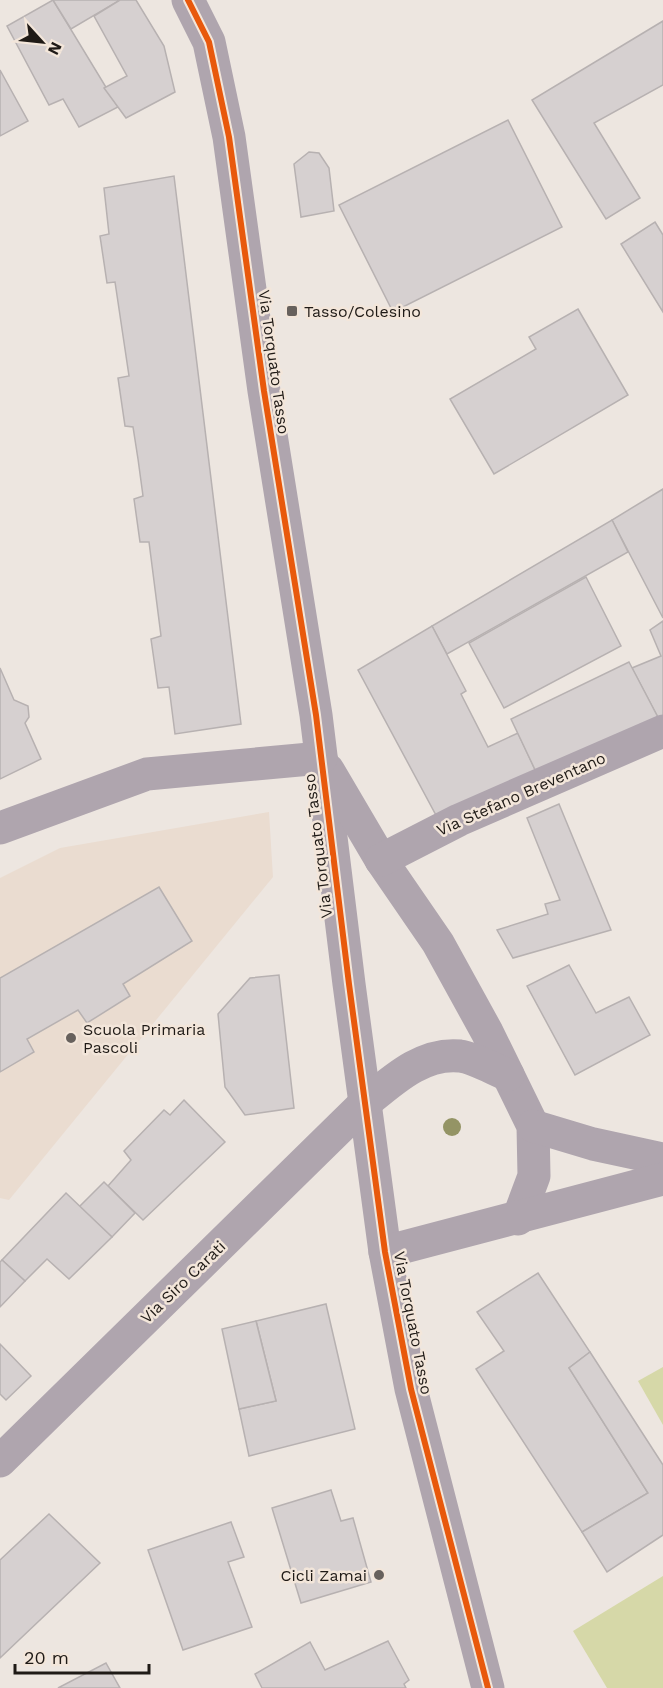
<svg xmlns="http://www.w3.org/2000/svg" width="663" height="1688" font-family="'Work Sans',sans-serif">
<rect width="100%" height="100%" fill="#ede6e0"/>
<path fill="#eadcd0" d="M269,812L273,877L9,1200L0,1198V878L60,848Z"/>
<g fill="#d6d8a8">
<path d="M663,1367V1425L638,1381Z"/>
<path d="M663,1576V1688H607L573,1631Z"/>
</g>
<g fill="#d6d0d0" stroke="#b7b1b1" stroke-width="1.5">
<path d="M53,0L118,107L79,127L63,99L49,105L7,26Z"/>
<path d="M53,0H120L71,29Z"/>
<path d="M120,0H136L164,46L175,92L126,118L104,88L127,76L94,16Z"/>
<path d="M663,21V85L594,123L640,198L606,219L532,100Z"/>
<path d="M0,70L28,121L0,136Z"/>
<path d="M508,120L562,227L393,312L339,205Z"/>
<path d="M309,152L319,153L329,168L334,211L301,217L294,164Z"/>
<path d="M174,176L241,724L175,734L169,687L158,688L151,639L161,636L149,542H140L134,499L143,496L138,459L133,427L125,426L118,378L129,376L115,282L107,283L100,236L109,234L104,188Z"/>
<path d="M655,222L663,235V312L621,244Z"/>
<path d="M578,309L628,395L494,474L450,399L536,349L529,337Z"/>
<path d="M663,489V618L612,520Z"/>
<path d="M612,520L628,552L447,654L432,626Z"/>
<path d="M586,577L621,646L504,708L469,643Z"/>
<path d="M663,621V724L662,725L632,668L661,656L650,630Z"/>
<path d="M432,626L466,691L461,694L488,747L518,733L538,776L437,817L358,670Z"/>
<path d="M629,662L662,725L538,776L511,719Z"/>
<path d="M0,668L14,700L28,706L29,717L25,723L41,759L0,779Z"/>
<path d="M559,804L611,930L513,958L497,930L548,914L545,904L560,900L527,818Z"/>
<path d="M159,887L192,941L123,984L130,996L87,1023L78,1010L27,1039L34,1052L0,1072V978Z"/>
<path d="M569,965L596,1013L629,997L650,1035L575,1075L527,986Z"/>
<path d="M279,975L294,1108L245,1115L225,1087L218,1014L250,978Z"/>
<path d="M184,1100L225,1142L143,1220L108,1186L131,1160L124,1151L164,1110L170,1115Z"/>
<path d="M104,1182L135,1213L112,1237L79,1207Z"/>
<path d="M66,1193L112,1237L69,1279L47,1259L25,1281L2,1260Z"/>
<path d="M2,1260L25,1281L0,1307V1262Z"/>
<path d="M538,1273L590,1352L569,1368L648,1493L582,1532L476,1369L504,1351L477,1312Z"/>
<path d="M326,1304L355,1429L249,1456L239,1409L276,1401L256,1321Z"/>
<path d="M256,1321L276,1401L239,1409L222,1329Z"/>
<path d="M0,1344L31,1376L6,1400L0,1394Z"/>
<path d="M590,1352L663,1465V1535L607,1572L582,1532L648,1493L569,1368Z"/>
<path d="M331,1490L341,1521L353,1518L371,1582L301,1603L272,1508Z"/>
<path d="M49,1514L100,1563L0,1658V1560Z"/>
<path d="M231,1522L244,1557L228,1562L252,1627L183,1650L148,1550Z"/>
<path d="M388,1641L409,1680L404,1684L406,1688H262L255,1674L310,1642L325,1670Z"/>
<path d="M106,1663L120,1688H58Z"/>
</g>
<g fill="none" stroke-linecap="round" stroke-linejoin="round">
<g stroke="#afa5ae" stroke-width="33">
<path d="M188,0L209,42L229,137L264,391L316,715L349,984L385,1252L411,1389L488,1688"/>
<path d="M328,770L381,860L438,943L487,1032L533,1126L534,1176L518,1219"/>
<path d="M0,828L147,774L321,758"/>
<path d="M381,860L459,820L663,731"/>
<path d="M533,1126L593,1144L663,1159"/>
<path d="M385,1252L663,1179"/>
<path d="M0,1461L365,1103C392,1081 422,1052 460,1056C475,1058 493,1069 508,1075"/>
</g>
<defs>
<path id="cycleway" d="M188,0L209,42L229,137L264,391L316,715L349,984L385,1252L411,1389L488,1688"/>
</defs>
<use href="#cycleway" stroke="#f3e6da" stroke-width="10"/>
<use href="#cycleway" stroke="#e8590c" stroke-width="6"/>
</g>
<circle fill="#949465" cx="452" cy="1127" r="9"/>
<g fill="#67615d" stroke="#f3e6da" stroke-width="2">
<rect x="286" y="305" width="12" height="12" rx="3"/>
<circle cx="71" cy="1038" r="6"/>
<circle cx="379" cy="1575" r="6"/>
</g>
<g text-anchor="middle" dominant-baseline="central" stroke-width="5" stroke-linejoin="round" paint-order="stroke">
<g font-size="16" fill="#1f1a16" stroke="#f3e6da" text-anchor="start">
<text x="304" y="311">Tasso/Colesino</text>
<text x="83" y="1029">Scuola Primaria<tspan x="83" dy="18">Pascoli</tspan></text>
<text x="367" y="1575" text-anchor="end">Cicli Zamai</text>
</g>
<g font-size="16" fill="#1f1a16" stroke="#f3e6da">
<text transform="translate(274 362) rotate(82)">Via Torquato Tasso</text>
<text transform="translate(521 794) rotate(-24)">Via Stefano Breventano</text>
<text transform="translate(318 846) rotate(-97)">Via Torquato Tasso</text>
<text transform="translate(183 1282) rotate(-44)">Via Siro Carati</text>
<text transform="translate(413 1323) rotate(79)">Via Torquato Tasso</text>
</g>
</g>
<g transform="translate(42 42) rotate(117)" stroke="#f3e6da" stroke-width="4.5" paint-order="stroke">
<path d="M0-4.5L10 22L0 15L-10 22Z" fill="#1f1a16"/>
<text y="-9" font-size="16" font-weight="bold" text-anchor="middle" fill="#1f1a16">N</text>
</g>
<path d="M15 1664v9h134v-9" fill="none" stroke="#1f1a16" stroke-width="3"/>
<text x="24" y="1664" font-size="18" fill="#1f1a16" stroke="#f3e6da" stroke-width="4.5" paint-order="stroke">20 m</text>
</svg>
